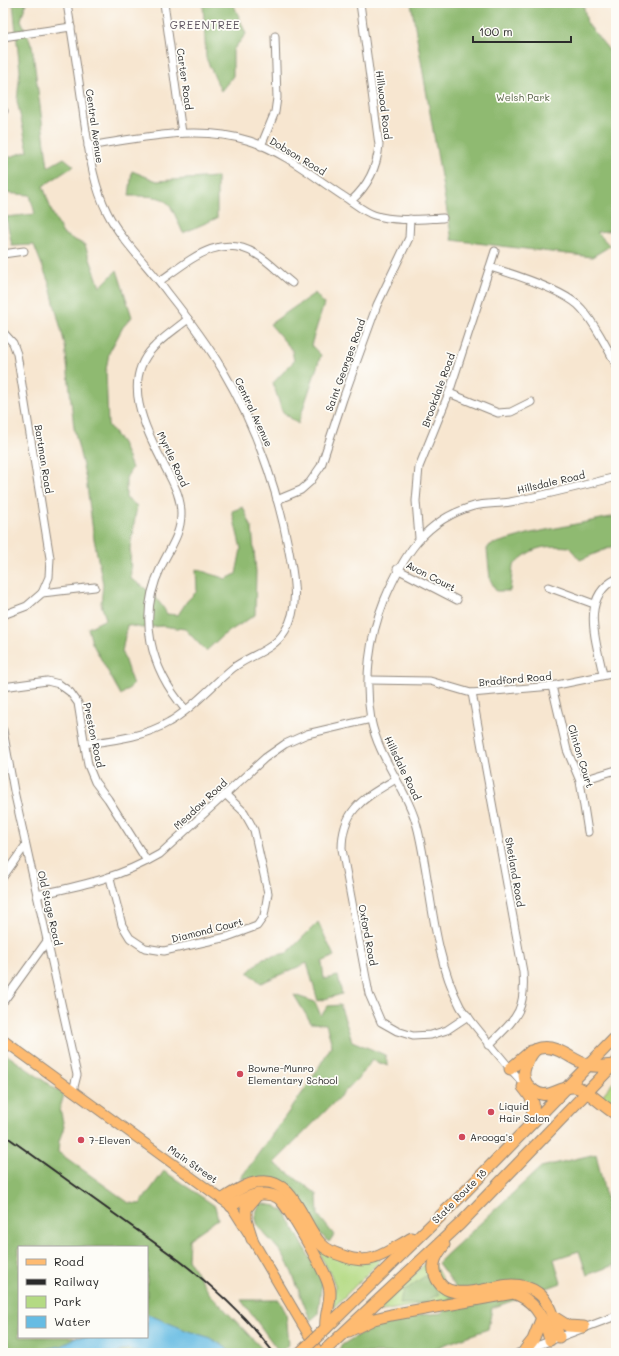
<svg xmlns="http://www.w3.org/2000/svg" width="619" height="1356" font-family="Mali,sans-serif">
<rect width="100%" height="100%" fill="#fdfcf7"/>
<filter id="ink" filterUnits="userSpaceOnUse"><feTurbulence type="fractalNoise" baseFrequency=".025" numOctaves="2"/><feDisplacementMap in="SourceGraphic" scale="8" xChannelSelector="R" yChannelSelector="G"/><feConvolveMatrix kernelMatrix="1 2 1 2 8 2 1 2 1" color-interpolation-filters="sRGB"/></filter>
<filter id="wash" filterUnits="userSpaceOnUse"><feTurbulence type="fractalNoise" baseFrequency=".012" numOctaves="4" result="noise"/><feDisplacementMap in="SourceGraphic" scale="16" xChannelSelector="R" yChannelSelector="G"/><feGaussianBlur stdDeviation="0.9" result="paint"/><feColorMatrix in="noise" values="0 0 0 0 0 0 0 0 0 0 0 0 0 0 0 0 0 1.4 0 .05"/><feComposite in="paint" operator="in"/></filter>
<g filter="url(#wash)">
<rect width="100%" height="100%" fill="#f7e6d0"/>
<g fill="#b4da83" stroke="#708257">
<path d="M616,1079V1108L600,1098Z"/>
<path d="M315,1246L381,1260L333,1308L335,1286L331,1275Z"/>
<path d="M431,1258L449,1293L454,1299L376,1312Z"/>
</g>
<g fill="#8fba71" stroke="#5d724e" fill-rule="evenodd">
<path d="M13,3H26L21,20L32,45L48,167L64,158L74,166L43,186L52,212L63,234L85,245L100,287L117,270L132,317L123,327L109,353L106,370L108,425L122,443L132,468L126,478V498L137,506L130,548L131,579C147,588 159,599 167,614L178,615L187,601L197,591L196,569L226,579L236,574L241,549L232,511L243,507L252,528L256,572L255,615L222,636L206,651L185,629L162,626L142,628L127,625L122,652L133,685L121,695L92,643L88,628L106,619L101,604L103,584L94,539L86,479L74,428L65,345L49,283L34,245L12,246L6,217L35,214L30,195L3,193V159L28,151L17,101L20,71Z"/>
<path d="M203,3H233L246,34L233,50V76L221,91L206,58Z"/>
<path d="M411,3H583L587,23L616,59V230L597,232L610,246L592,257L452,240Z"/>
<path d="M132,171L157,181L217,177V218L183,233C167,197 170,196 129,196Z"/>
<path d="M315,293L324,304L311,345L321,355L298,424L282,411L273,383L294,361L292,350L270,324Z"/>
<path d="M616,516V545L580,560L569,547C542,545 532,547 513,566L510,591H496L490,579L487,549L490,545L531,533Z"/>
<path d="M318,922L334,956L322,962L324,979L338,976L342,994L318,1001L307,963L261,983L248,972L263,958L287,953Z"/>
<path d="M294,995L315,1002L321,1016L328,1006L340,1005L352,1041L385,1055L388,1066L372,1060L362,1074L274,1163L317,1194L318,1215L334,1235L329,1242L318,1232L293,1194L256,1178L240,1179L308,1085L332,1045L326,1024L311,1023Z"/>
<path d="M3,1052L64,1095L60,1108L64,1127L59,1141L58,1152L129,1203L140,1204L164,1171L215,1206L218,1219L189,1239L188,1259L209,1293L266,1353H3ZM19,1247H147V1337H19Z"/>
<path d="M596,1154L616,1241V1270L614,1265L587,1275L579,1251L554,1259L561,1283L492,1308L488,1329L421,1353H336L342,1345L369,1328L421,1315L443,1313L455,1286L438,1263L444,1257L541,1167Z"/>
<path d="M260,1203L276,1206L285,1212L322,1280L318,1314L311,1320C300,1299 296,1277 284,1257C278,1246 260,1232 257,1223C254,1215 257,1210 260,1203Z"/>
<path d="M425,1276L430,1279L439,1294L422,1303L399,1304L404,1291Z"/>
<path d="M241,1300H279L286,1313L289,1344L280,1353Z"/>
</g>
<path fill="#66bce3" stroke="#487487" d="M147,1314L188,1331L208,1337L235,1353H146L127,1349L116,1353H20L62,1346L75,1337H147Z"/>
</g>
<g filter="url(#ink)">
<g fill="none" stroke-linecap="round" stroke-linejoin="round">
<defs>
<g id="minor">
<path d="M67,3C73,41 79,79 84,118C89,150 92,182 107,212C122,242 148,265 168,293C187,317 206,342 222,369C254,423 276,484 288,546C293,573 301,607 285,631C273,651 250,655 233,668C213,684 191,710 169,722C144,737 114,740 85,744"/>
<path d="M164,3L182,133"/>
<path d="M3,37L71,27"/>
<path d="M3,111H4"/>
<path d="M88,146C142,138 197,124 250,141C284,152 314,177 343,196C353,202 364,212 374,215C396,222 421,219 443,218"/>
<path d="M261,146L275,112L277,98L275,36"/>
<path d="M351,201C368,186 377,168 379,145L360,3"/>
<path d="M3,254L24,251"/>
<path d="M490,267C513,274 560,289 578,305C592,318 607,347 616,365"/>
<path d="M160,281C189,261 219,232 256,254C269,261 280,274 292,283"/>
<path d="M3,332L13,343L17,354L50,558L49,577L42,593"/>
<path d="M449,393L498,413L511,412L531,402"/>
<path d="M277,500L301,490L310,482L321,466L343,399L377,305L409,238L410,219"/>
<path d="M419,538L416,501L419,467L449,393L495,251"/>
<path d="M397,569L457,600"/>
<path d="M548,587L594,604"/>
<path d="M3,615L27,606L42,593L95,587"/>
<path d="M603,675C597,643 579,598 616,579"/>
<path d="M369,680L430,681L471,693L552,686L616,673"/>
<path d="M552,686L567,750L580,781L588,832"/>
<path d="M3,687L47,681L59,684L70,692L78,703L88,765L95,782L108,799L147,861"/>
<path d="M472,693L523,972C526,1012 516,1018 489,1045"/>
<path d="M185,709C150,668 137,617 161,567C169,549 181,535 181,514C181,496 173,483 166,469C148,433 119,383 153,348C163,337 176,329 188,319"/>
<path d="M3,730L14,791L77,1075L73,1091"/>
<path d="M396,779C365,798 342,808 342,849L369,994L381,1022L397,1031L413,1036L431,1035L447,1030L468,1016"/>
<path d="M580,781L616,770"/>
<path d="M3,877L25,846"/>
<path d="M110,878L122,925L130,938L145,948L164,951L227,937L257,926L264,916L268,893L254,830L244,812L225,794"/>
<path d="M37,895C83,885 119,878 160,854L265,758L285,744L307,734L371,719"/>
<path d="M3,1002L47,941"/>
<path d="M521,1081C504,1062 488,1042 472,1022C469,1017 463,1012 460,1006C432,952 432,889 418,830C409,791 379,760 371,720C364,680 369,638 384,601C403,556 424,520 474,506C486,503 498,504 510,502C546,495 581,486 616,477"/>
<path d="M518,1353L616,1316"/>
</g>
<path id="major" d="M3,1040L231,1206L252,1239L319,1353"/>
<g id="highway">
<path d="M615,1065C606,1065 597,1068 588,1065C571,1060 559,1045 540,1048C533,1049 531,1056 528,1061C524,1068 522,1077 527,1084C547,1107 556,1085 575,1087C588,1089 603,1107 616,1114"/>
<path d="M510,1069L531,1051"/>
<path d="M523,1087C535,1102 536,1104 530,1123"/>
<path d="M223,1199C234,1192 246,1184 259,1182C294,1177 302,1223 320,1243C327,1251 337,1254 346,1257C354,1260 366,1261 374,1258C387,1254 399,1245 412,1238"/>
<path d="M231,1206C244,1198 261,1189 277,1197C287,1202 326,1273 329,1286C333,1300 324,1313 326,1328"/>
<path d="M252,1239L246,1220V1209L258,1194"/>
<path d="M444,1245C437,1254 431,1263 435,1275C446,1307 490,1285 512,1285C521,1285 531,1288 538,1293C550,1301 555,1324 559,1337"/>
<path d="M552,1316L568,1326L584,1327"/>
<path d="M323,1331L462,1195L616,1037"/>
<path d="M349,1331L374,1319L391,1315L513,1293C534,1299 545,1320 550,1340"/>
<path d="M525,1350L533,1340L541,1320"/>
<path d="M322,1353L460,1224L616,1062"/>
</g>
</defs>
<use href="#minor" stroke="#91887e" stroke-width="9"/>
<use href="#major" stroke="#91887e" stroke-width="11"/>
<use href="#highway" stroke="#91887e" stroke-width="13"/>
<use href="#minor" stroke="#fff" stroke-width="7"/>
<use href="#major" stroke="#febb71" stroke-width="9"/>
<use href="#highway" stroke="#febb71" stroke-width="11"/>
<path stroke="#2b2b2b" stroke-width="2" d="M3,1134L180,1261C215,1288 247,1317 274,1353"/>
<defs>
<path id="highway-bridge" d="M300,1353L323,1331"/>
</defs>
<use href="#highway-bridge" stroke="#91887e" stroke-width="13" stroke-linecap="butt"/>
<use href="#highway-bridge" stroke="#febb71" stroke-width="11"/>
</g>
</g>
<g fill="#d1495b" stroke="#fdfcf7" stroke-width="1.5">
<circle cx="240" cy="1074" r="4"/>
<circle cx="491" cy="1112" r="4"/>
<circle cx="462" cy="1137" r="4"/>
<circle cx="81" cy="1140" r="4"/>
</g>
<g text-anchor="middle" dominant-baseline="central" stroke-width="3.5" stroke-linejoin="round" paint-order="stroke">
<g font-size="10" fill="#2b2b2b" stroke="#fdfcf7">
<text transform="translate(185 79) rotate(82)">Carter Road</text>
<text transform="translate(384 105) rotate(83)">Hillwood Road</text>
<text transform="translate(95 126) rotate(82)">Central Avenue</text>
<text transform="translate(298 156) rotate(31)">Dobson Road</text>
<text transform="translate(345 365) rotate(-70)">Saint Georges Road</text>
<text transform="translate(438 390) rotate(-70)">Brookdale Road</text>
<text transform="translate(254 412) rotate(65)">Central Avenue</text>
<text transform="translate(44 459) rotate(81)">Bartman Road</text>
<text transform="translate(173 459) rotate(65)">Myrtle Road</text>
<text transform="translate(551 482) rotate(-13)">Hillsdale Road</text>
<text transform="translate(431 576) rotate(27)">Avon Court</text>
<text transform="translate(515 679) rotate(-5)">Bradford Road</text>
<text transform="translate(94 735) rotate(78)">Preston Road</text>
<text transform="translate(581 756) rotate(73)">Clinton Court</text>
<text transform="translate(403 768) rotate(64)">Hillsdale Road</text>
<text transform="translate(200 804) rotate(-43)">Meadow Road</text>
<text transform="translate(515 872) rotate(80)">Shetland Road</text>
<text transform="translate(50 908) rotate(77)">Old Stage Road</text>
<text transform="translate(207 930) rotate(-14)">Diamond Court</text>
<text transform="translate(368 935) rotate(79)">Oxford Road</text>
<text transform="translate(193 1164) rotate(35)">Main Street</text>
<text transform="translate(459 1196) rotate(-45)">State Route 18</text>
</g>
<g font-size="10" fill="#546045" stroke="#fdfcf7">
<text x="523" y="97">Welsh Park</text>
</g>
<g font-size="10" fill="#2b2b2b" stroke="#fdfcf7" text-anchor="start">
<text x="248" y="1068">Bowne-Munro<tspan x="248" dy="12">Elementary School</tspan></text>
<text x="499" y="1106">Liquid<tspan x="499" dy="12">Hair Salon</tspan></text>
<text x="470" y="1137">Arooga's</text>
<text x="89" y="1140">7-Eleven</text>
</g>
<g font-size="11" letter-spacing="1" fill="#625864" stroke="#fdfcf7">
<text x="205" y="24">GREENTREE</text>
</g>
</g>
<rect width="619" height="1356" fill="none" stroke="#fdfcf7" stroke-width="16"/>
<rect x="18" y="1246" width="130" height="92" fill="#fdfcf7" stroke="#a9a8a5"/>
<rect x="26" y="1259" width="20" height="6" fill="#febb71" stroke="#a9a8a5"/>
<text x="54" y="1266" font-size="12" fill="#2b2b2b">Road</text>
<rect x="26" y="1279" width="20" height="6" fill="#2b2b2b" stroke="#a9a8a5"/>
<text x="54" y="1286" font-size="12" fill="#2b2b2b">Railway</text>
<rect x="26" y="1296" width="20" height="12" fill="#b4da83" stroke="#a9a8a5"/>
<text x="54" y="1306" font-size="12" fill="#2b2b2b">Park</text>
<rect x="26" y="1316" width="20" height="12" fill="#66bce3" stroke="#a9a8a5"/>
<text x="54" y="1326" font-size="12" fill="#2b2b2b">Water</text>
<path d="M473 36v6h98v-6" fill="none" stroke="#2b2b2b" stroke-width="2"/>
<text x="479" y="36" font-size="12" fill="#2b2b2b" stroke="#fdfcf7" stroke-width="3" paint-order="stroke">100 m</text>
</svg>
